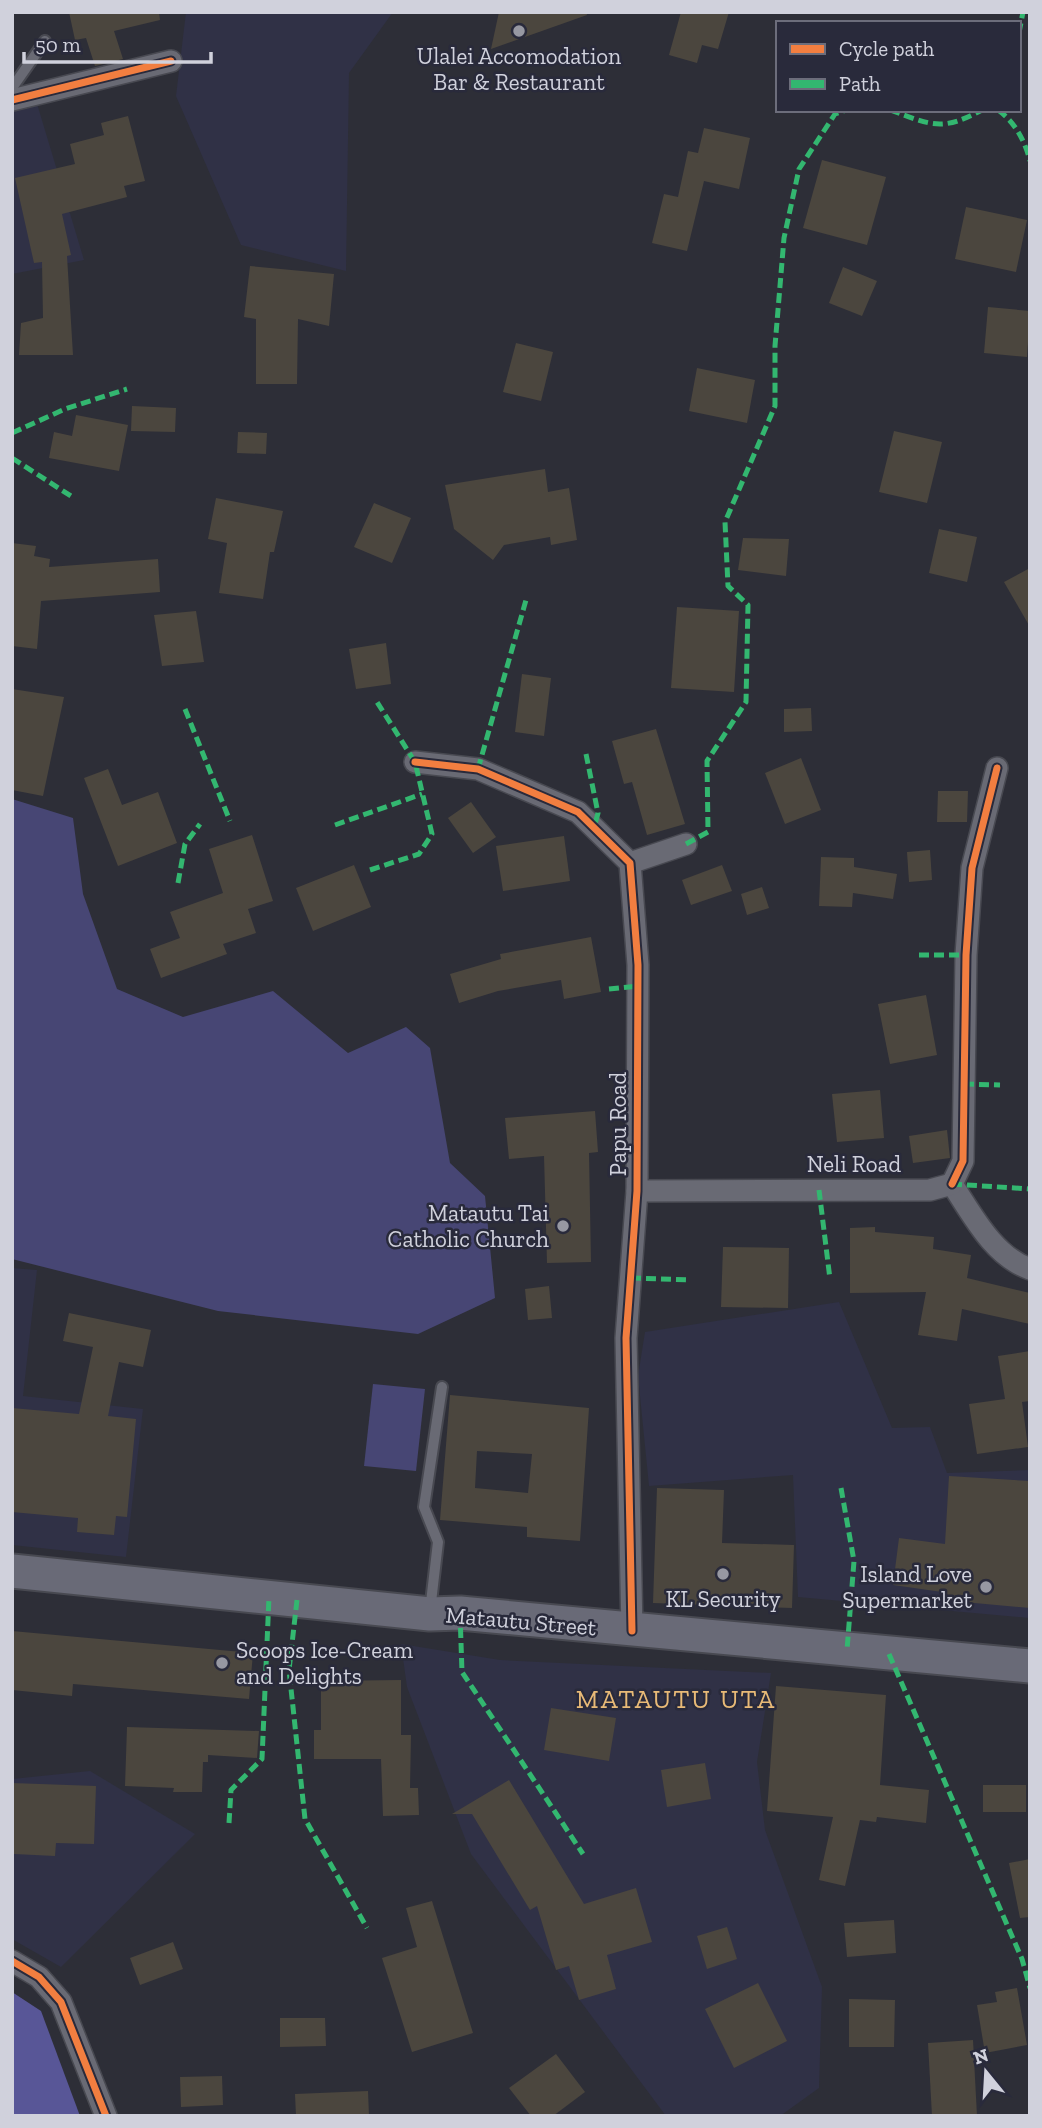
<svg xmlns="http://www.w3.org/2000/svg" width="1042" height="2128" font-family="'Zilla Slab',serif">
<rect width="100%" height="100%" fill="#2d2e37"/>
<g fill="#303146">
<path d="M186,12H393L349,73L346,271L241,245L176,96Z"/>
<path d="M35,97L84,260L12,274V104Z"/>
<path d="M12,1268L37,1270L23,1396L143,1409L126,1557L12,1545Z"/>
<path d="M839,1302L892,1428L930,1427L947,1473L1030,1470V1618L798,1597L793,1475L649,1486L638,1376L645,1332Z"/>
<path d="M401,1644L500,1660L771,1673L757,1762L765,1830L822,1987L819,2088L780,2116H666L471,1854L407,1687Z"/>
<path d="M90,1771L195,1834L61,1967L12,1939V1779Z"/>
</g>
<g fill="#474674">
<path d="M12,799L73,818L83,894L117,989L183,1017L273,991L348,1053L406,1027L430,1048L450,1163L485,1196L495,1298L418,1334L218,1311L12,1259Z"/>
<path d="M373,1384L425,1389L416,1471L364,1466Z"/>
</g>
<path fill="#585697" d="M12,1992L41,2011L80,2116H12Z"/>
<g fill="#4b463e" fill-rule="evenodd">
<path d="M69,12H159L160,20L114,31L123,59L95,66L86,38L75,40Z"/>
<path d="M499,12H586L587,15L491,49Z"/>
<path d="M681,12H729L718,49L702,45L697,63L669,55Z"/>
<path d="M128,116L145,181L124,186L127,197L62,214L71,255L67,256L73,355H19L21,323L43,318L42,262L34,263L15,178L75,164L70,144L104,135L101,123Z"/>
<path d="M704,128L750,138L739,189L704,181L687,251L652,243L664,194L678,197L688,151L698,153Z"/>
<path d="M822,160L886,177L867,245L803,228Z"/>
<path d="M966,207L1027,220L1016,272L955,259Z"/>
<path d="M250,266L334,274L329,326L298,319L297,384H256V319L244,317Z"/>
<path d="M843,267L877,281L862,316L829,303Z"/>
<path d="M988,307L1030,311L1027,357L984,353Z"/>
<path d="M516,343L553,352L541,401L503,392Z"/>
<path d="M697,368L755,380L747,423L689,411Z"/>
<path d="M132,406L176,408L175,432L131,431Z"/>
<path d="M76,415L128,425L119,471L49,458L54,432L72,436Z"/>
<path d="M894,431L942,442L927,503L879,492Z"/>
<path d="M238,432L267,433L266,454L237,453Z"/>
<path d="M545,469L548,492L569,488L577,540L551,545L550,537L504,545L493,560L454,529L445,485Z"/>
<path d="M216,498L283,511L274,552H270L263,599L219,593L227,543L208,539Z"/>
<path d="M374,503L411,518L392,563L354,547Z"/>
<path d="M939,529L977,537L967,582L929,573Z"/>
<path d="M743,538L789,539L786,576L738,570Z"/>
<path d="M12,543L36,546L34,556L50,559L49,567L158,559L160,592L41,601L37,649L12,646Z"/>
<path d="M1030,568V627L1004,582Z"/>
<path d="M677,607L739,611L734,692L671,688Z"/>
<path d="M196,611L204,662L162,666L154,615Z"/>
<path d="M386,643L391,684L356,689L349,649Z"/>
<path d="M522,674L551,678L544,736L515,732Z"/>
<path d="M12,689L64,697L43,796L12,790Z"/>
<path d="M811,708L812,731L784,732V709Z"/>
<path d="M656,729L685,824L647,835L632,782L624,784L612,741Z"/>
<path d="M801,758L821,810L785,824L765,773Z"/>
<path d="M108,769L122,805L158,792L177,843L118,866L84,778Z"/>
<path d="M938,791H968L967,822H937Z"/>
<path d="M471,802L496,837L473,853L448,818Z"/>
<path d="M252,835L273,901L248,909L256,933L223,944L227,954L161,978L150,949L180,938L170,912L223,893L209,849Z"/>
<path d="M564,836L570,881L503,891L496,846Z"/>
<path d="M930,850L932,880L909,882L907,852Z"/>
<path d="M821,857L854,858V867L897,874L893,899L853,893L852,907L819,906Z"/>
<path d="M354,865L371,907L313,931L296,888Z"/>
<path d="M722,865L732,891L691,905L682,880Z"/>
<path d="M762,887L769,908L747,915L741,894Z"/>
<path d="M591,937L601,992L564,999L561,980L498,991L459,1003L450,974L501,959L500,954Z"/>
<path d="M926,995L937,1055L890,1064L878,1004Z"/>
<path d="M880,1090L884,1138L837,1142L832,1094Z"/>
<path d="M595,1111L598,1152L589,1153L591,1262L547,1263L544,1156L509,1159L505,1118Z"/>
<path d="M947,1130L950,1158L913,1163L909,1136Z"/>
<path d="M875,1227V1232L934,1237L933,1249L971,1255L967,1278L1030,1293V1324L962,1309L957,1341L918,1335L926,1292L850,1293V1228Z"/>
<path d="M723,1247L789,1248L788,1308L721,1307Z"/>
<path d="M549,1286L552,1318L528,1320L525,1289Z"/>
<path d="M69,1313L151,1330L143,1367L119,1362L108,1416L136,1419L127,1517L116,1516L114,1535L77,1532L78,1518L12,1512V1408L79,1414L93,1347L63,1341Z"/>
<path d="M1030,1351V1401L1022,1402L1028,1447L977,1454L969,1404L1005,1399L998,1356Z"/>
<path d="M450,1395L589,1408L580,1541L527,1537V1527L440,1520ZM477,1451L532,1454L528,1493L475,1488Z"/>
<path d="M949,1476L1030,1481V1608L942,1600V1592L893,1585L899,1538L945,1544Z"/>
<path d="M657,1488L724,1490L722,1543L794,1545L792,1608L653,1603Z"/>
<path d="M12,1631L253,1653L249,1699L73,1684L72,1696L12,1690Z"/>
<path d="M401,1680V1735H411L410,1788H418L419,1815L383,1816L381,1759H314V1730H321V1681Z"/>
<path d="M776,1686L886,1695L880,1785L929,1790L926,1823L877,1817L876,1822L860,1820L845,1886L819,1880L833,1817L767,1811Z"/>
<path d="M551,1708L616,1718L609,1761L544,1750Z"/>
<path d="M127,1727L259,1731L257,1758L208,1755V1762H203L202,1792H173L174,1788L125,1786Z"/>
<path d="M705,1763L711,1799L667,1807L661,1770Z"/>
<path d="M509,1780L584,1904L636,1888L652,1942L607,1955L616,1989L579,2000L569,1966L556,1970L537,1906L530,1910L472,1814H452Z"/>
<path d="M12,1783L96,1786L94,1844L56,1843L55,1856L14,1854Z"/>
<rect x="983" y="1785" width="43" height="27"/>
<path d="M1030,1859V1917L1020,1918L1009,1863Z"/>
<path d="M432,1901L473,2033L412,2052L382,1958L417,1947L406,1908Z"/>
<path d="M894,1920L896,1953L847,1957L844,1923Z"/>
<path d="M727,1927L737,1959L707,1969L697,1936Z"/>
<path d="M173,1942L183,1969L140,1985L130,1958Z"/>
<path d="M758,1983L787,2041L734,2068L705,2009Z"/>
<path d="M1017,1988L1027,2045L985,2053L977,2005L997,2002L995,1992Z"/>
<path d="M849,1999L895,2000L894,2047H849Z"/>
<path d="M280,2018H325L326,2046L280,2047Z"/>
<path d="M973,2040L977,2116H932L928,2043Z"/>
<path d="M556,2054L585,2092L553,2116H531L509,2088Z"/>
<path d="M222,2076L223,2105L181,2107L180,2077Z"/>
<path d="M368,2091L369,2116H296L295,2094Z"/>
</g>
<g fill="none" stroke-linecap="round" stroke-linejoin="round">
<defs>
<g id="lane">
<path d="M12,88L45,41"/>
<path d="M430,1611L438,1542L424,1507L442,1387"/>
</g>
<g id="street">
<path d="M12,100L171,61"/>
<path d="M415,762L478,769L578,812L630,863L638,965L637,1191L626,1338L632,1631"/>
<path d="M630,863L686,844"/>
<path d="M952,1184L963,1161L966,955L972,868L997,768"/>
<path d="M952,1184C972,1214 993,1256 1030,1269"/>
<path d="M637,1191L930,1190L952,1184"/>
<path d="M12,1961L39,1977L61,2002L106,2116"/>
</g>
<path id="primary" d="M12,1571L430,1614L460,1613L1030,1666"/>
</defs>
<use href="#lane" stroke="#484951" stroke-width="14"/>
<use href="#street" stroke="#484951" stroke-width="24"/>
<use href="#primary" stroke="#484951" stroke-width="37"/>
<use href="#lane" stroke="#696a74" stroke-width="10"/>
<use href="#street" stroke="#696a74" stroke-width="21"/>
<use href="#primary" stroke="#696a77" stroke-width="33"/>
<g stroke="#33b770" stroke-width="5" stroke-dasharray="10 5" stroke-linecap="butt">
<path d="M1019,33L1023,12"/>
<path d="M890,110C932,125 941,132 982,110"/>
<path d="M998,110C1015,122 1025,141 1030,161"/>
<path d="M12,433L65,409L127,389"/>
<path d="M12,458L74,498"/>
<path d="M185,709L230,821"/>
<path d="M586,754L598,813L594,828"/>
<path d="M478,769L526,600"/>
<path d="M335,825L422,794"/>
<path d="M686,844L708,832L707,761L746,702L748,605L728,586L725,522L775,406V346L784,238L799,169L835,114L846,110"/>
<path d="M370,870L419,854L432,834L415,762L377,702"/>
<path d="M178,883L185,844L200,824"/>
<path d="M919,955H966"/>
<path d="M609,989L638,986"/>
<path d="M964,1084L1000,1085"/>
<path d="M952,1184L1030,1189"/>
<path d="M819,1190L830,1279"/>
<path d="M631,1278L690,1280"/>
<path d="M841,1488L854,1561L847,1650"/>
<path d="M297,1600L289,1670L305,1819L367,1928"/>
<path d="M460,1613L462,1672L583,1854"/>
<path d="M889,1654L1022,1959L1030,1988"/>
<path d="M229,1823L231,1790L262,1759L269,1597"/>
</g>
<defs>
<g id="cycleway">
<path d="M12,100L171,61"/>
<path d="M415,762L478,769L578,812L630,863L638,965L637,1191L626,1338L632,1631"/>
<path d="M952,1184L963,1161L966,955L972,868L997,768"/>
<path d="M12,1961L39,1977L61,2002L106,2116"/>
</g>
</defs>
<use href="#cycleway" stroke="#292a3b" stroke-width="11"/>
<use href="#cycleway" stroke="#f27e40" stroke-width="7"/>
</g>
<g fill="#9798a2" stroke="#292a3b" stroke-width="2.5">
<circle cx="519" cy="31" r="7"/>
<circle cx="563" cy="1226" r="7"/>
<circle cx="723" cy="1574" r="7"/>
<circle cx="986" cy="1587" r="7"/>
<circle cx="222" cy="1663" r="7"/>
</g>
<g text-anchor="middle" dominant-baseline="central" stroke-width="5" stroke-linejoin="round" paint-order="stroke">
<g font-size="23" fill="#d0d1dc" stroke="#292a3b">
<text x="519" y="56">Ulalei Accomodation<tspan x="519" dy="26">Bar &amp; Restaurant</tspan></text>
<text x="549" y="1213" text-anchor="end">Matautu Tai<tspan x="549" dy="26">Catholic Church</tspan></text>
<text x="972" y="1574" text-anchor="end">Island Love<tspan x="972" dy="26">Supermarket</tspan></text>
<text x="723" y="1599">KL Security</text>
<text x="236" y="1650" text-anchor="start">Scoops Ice-Cream<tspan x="236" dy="26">and Delights</tspan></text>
</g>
<g font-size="23" fill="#d0d1dc" stroke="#292a3b">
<text transform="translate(618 1124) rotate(-90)">Papu Road</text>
<text x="854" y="1164">Neli Road</text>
<text transform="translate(521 1621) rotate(5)">Matautu Street</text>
</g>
<g font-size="26" letter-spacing="2" fill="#e8ba77" stroke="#292a3b">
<text x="676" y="1699">MATAUTU UTA</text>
</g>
</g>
<rect width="1042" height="2128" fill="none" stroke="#d0d1dc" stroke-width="28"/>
<rect x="776" y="21" width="245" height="91" fill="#292a3b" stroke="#6c6d7b" stroke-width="2"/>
<rect x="790" y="44" width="35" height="10" fill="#f27e40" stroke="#6c6d7b" stroke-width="2"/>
<text x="839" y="56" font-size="21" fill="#d0d1dc">Cycle path</text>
<rect x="790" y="79" width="35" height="10" fill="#33b770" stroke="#6c6d7b" stroke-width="2"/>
<text x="839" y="91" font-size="21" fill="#d0d1dc">Path</text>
<g transform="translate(986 2072) rotate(342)" stroke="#292a3b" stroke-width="5" paint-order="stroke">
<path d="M0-5L12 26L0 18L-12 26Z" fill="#d0d1dc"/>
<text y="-10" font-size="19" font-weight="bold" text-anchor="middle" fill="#d0d1dc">N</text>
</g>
<path d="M24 52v10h187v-10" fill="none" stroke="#d0d1dc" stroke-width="3.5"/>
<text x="35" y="52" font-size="21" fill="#d0d1dc" stroke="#292a3b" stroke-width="5" paint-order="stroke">50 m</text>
</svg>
